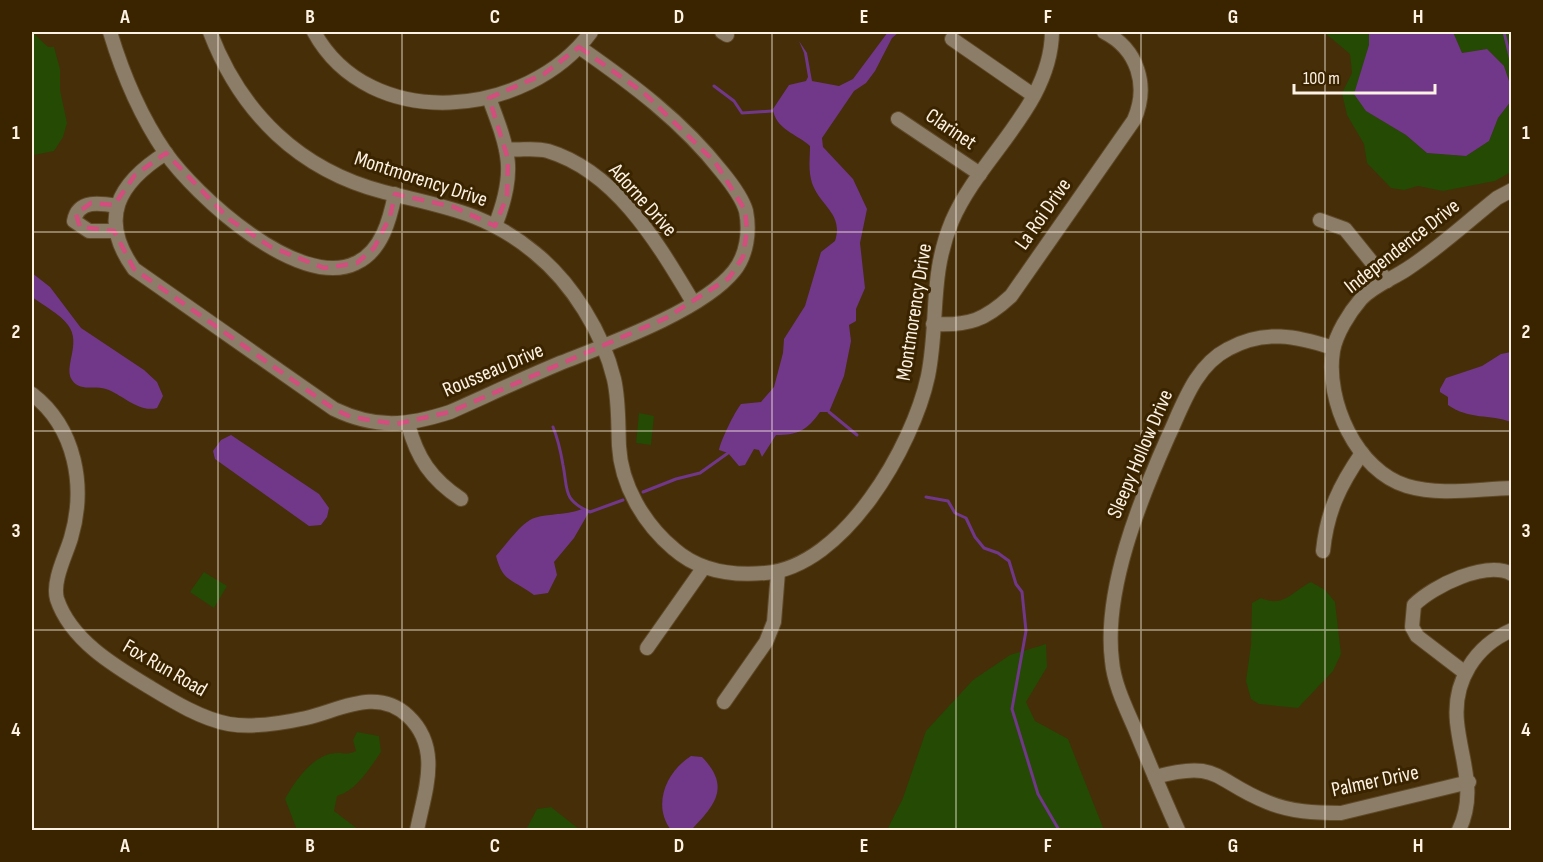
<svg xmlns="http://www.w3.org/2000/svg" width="1543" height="862" font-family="'Sofia Sans Condensed',sans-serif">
<rect width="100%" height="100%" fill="#452e08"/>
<g fill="#244a03">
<path d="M32,32L48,47H54L60,69V90L67,123L63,137L54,151L34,155H32Z"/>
<path d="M1324,32H1369V45L1363,68L1366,111L1406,135L1427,153L1466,156L1489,141L1498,118L1511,101V172L1495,181L1443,191L1418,186L1404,190L1391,188L1367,163L1364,144L1347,115L1342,93L1352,73L1350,54Z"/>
<path d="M1453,32H1511V87L1504,66L1487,49L1462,53Z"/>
<path d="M639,413L654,416L651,445L636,443Z"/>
<path d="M204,572L227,586L214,608L190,592Z"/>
<path d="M1311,582L1325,590L1335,602L1341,654L1333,671L1298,708L1259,704L1251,699L1246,681L1251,645L1252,603L1261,598C1284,608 1291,592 1311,582Z"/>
<path d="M1046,644L1047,667L1026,702L1035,721L1068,739L1104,830H887L903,798L926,731L973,680L1010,655Z"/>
<path d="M357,732L379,736L381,752C369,769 357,790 337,796L334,811L359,830H297L285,799C295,781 314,753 337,753C346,753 347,755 356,751L353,740Z"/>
<path d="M551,807L580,830H526L537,809Z"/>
</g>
<g fill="#713789">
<path d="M888,32H899L892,38L875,71L866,83L854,91L822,138L823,147L853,179L867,209L860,243L865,288L856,309V321L849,325L851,341L844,376L829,412H820C807,430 799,435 776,435L762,457L759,450L754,449L745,465L739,466L728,453L719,450C721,440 734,413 741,404L761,402L774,387L783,353L784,339L805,306L821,252L835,241C844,214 820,206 812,183C808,170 810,159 810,146C797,134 775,129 773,109L789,85L806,81L808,77L804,53L799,41L807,53L812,81L839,86L853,79Z"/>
<path d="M1369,32H1453L1462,53L1487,49L1504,66L1511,87V101L1498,118L1489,141L1466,156L1427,153L1406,135L1366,111L1354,94L1369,45Z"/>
<path d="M32,273L50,287L81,328L144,370L157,382L163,396L157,408C139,413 123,395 106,389C94,385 80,392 72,380C63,367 82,343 68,325C60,314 43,305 32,297Z"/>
<path d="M1511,352V422C1490,414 1469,420 1448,405V397L1440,392V389L1446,378L1482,366L1501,354Z"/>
<path d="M231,435L319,494L329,508L327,517L321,525L309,526L215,459L213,451L221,440Z"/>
<path d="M582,509L589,512L574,538L554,562L557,575L548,593L534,595C513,579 503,583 496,556C506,545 517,528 530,520C542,513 565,516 582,509Z"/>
<path d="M691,756L702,757C731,787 715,805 691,830H671C652,805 666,772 691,756Z"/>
</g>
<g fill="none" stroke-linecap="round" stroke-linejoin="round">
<g stroke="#713789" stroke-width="3">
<path d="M1504,32L1512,65"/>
<path d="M714,86L734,101L742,113L772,111"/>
<path d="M829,412L857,435"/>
<path d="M553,427C558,439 561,453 563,465C568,489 562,500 590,512L623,500"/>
<path d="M643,492L676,479L700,473L728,453"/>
<path d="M926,497L948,501L955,513L966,518L975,537L984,548L998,553L1009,561L1016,584L1022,592L1026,631L1012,709L1038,794L1059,830"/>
</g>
<defs>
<g id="minor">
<path d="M110,32C123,75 139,114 165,152C195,195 299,291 356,263C382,251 390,219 395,194"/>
<path d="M210,32C241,113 299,170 384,192C443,207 486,212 535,253C572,283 603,333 614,379C619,401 618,423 619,446C621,485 644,524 674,549C699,571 732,576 765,573C844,567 913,446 928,376C939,321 929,276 952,221C980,156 1051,106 1052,32"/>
<path d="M314,32C370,134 528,118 591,32"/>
<path d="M722,32L727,35"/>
<path d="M952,39L1033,95"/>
<path d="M489,98C509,151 517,171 495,226"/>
<path d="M898,119L980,174"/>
<path d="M506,149C520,151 533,147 548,151C617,172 658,244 693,302"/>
<path d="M166,153C118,183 98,219 134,269L334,409C376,429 407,426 450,412C486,396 522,379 558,364C606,345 702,311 734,271C747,255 750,231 746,211C742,197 731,183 722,172C682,121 632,84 579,47"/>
<path d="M1512,190L1497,198C1467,222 1438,249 1407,269C1392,279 1373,286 1361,299C1349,313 1336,334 1333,351C1325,401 1357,471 1407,486C1441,496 1476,489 1512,488"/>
<path d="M1320,220L1345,229L1387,281"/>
<path d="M115,231H89L74,221C78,199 101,203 117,206"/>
<path d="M933,324C969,326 985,320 1011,296L1134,120C1149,86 1138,49 1104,32"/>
<path d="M32,394C76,428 86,487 71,538C66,555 52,581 57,599C71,641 116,667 151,688C174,702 202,719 229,724C252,728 283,723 306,718C340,710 377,687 408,716C442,748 425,790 417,830"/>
<path d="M408,424C417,458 431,479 461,499"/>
<path d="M1323,551C1327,511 1340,485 1362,453"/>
<path d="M647,648L704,567"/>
<path d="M1464,672L1417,636L1412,627L1414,605C1433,586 1486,560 1512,574"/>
<path d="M724,702L766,642L774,622L778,572"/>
<path d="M1155,777C1220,759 1214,781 1267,802C1291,812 1315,813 1341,813L1469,782"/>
<path d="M1178,830C1163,797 1149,763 1135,729C1126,708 1114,684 1112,661C1103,591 1140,500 1168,437C1183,405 1195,366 1228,349C1264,329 1297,336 1333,348"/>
<path d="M1459,830C1477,792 1461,761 1457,722C1453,681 1475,646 1512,630"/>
</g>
</defs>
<use href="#minor" stroke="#5f4927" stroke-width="16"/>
<use href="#minor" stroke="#8c7d69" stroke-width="14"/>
</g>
<path fill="none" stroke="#d14e7d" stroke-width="4.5" stroke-dasharray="12 8" stroke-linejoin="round" d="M579,47L644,93L715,162L745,210L747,230L743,257L729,278L666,318L450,412L396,424L351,417L334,409L134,269L114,231L80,227L76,214L91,203L114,205L135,175L166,153L229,219L271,247L324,268L357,263L374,248L390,217L395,194L454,207L495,226L507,196L508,159L489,98L544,74Z"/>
<path fill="none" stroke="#fdf2e3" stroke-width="1.5" stroke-opacity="0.55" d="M218,32V830M402,32V830M587,32V830M772,32V830M956,32V830M1141,32V830M1325,32V830M32,232H1512M32,431H1512M32,630H1512"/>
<g text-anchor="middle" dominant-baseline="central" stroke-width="6" stroke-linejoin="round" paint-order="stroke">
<g font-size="21" fill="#fdf2e3" stroke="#3a2400">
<text transform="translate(951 129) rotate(34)">Clarinet</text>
<text transform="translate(421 179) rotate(18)">Montmorency Drive</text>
<text transform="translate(643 200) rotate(48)">Adorne Drive</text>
<text transform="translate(1043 214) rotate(-55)">La Roi Drive</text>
<text transform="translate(1402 246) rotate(-38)">Independence Drive</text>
<text transform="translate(914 312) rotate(-81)">Montmorency Drive</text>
<text transform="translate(493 370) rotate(-23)">Rousseau Drive</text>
<text transform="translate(1140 454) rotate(-67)">Sleepy Hollow Drive</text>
<text transform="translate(165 668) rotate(30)">Fox Run Road</text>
<text transform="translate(1375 781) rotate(-12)">Palmer Drive</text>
</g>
</g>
<rect width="1543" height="862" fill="none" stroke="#3a2400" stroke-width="66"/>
<path d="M1294 84v9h141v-9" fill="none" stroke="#fdf2e3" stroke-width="3"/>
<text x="1303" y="84" font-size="18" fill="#fdf2e3" stroke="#3a2400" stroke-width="4.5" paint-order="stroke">100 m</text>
<rect x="33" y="33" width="1477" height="796" fill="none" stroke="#fdf2e3" stroke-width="2"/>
<g font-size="20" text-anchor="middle" font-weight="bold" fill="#fdf2e3">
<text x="125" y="23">A</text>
<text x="310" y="23">B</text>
<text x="495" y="23">C</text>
<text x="679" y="23">D</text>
<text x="864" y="23">E</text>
<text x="1048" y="23">F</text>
<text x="1233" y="23">G</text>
<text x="1418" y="23">H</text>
<text x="16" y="139">1</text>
<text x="1526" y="139">1</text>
<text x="16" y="338">2</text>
<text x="1526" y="338">2</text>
<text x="16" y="537">3</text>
<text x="1526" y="537">3</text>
<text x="16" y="736">4</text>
<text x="1526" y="736">4</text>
<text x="125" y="852">A</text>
<text x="310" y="852">B</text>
<text x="495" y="852">C</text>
<text x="679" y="852">D</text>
<text x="864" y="852">E</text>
<text x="1048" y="852">F</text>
<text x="1233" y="852">G</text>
<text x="1418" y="852">H</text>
</g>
</svg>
